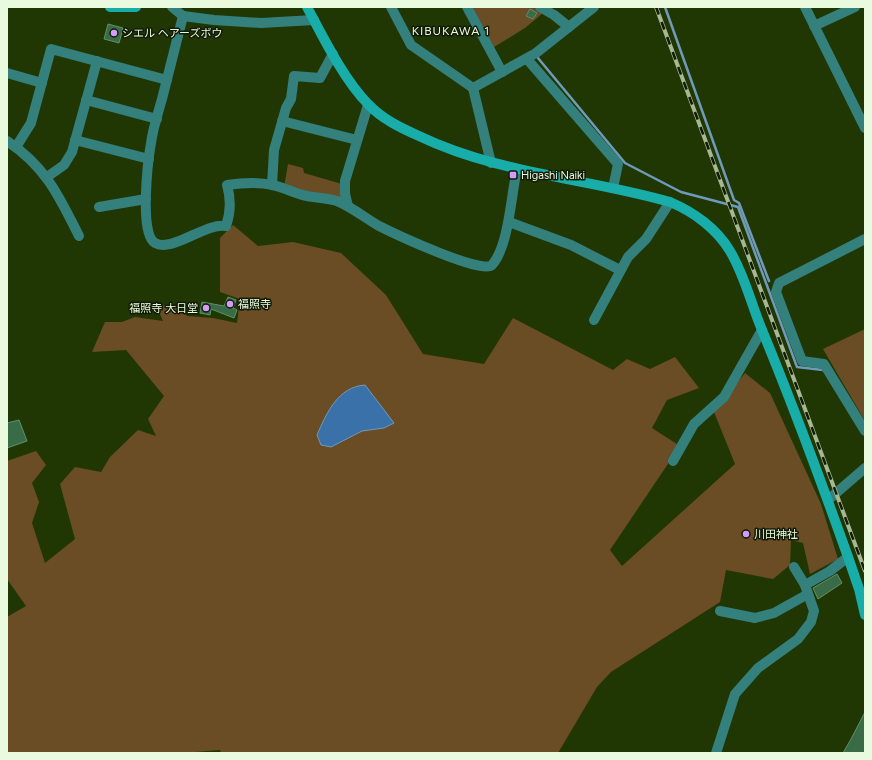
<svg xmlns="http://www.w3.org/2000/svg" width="872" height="760" font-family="Figtree,'Noto Sans JP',sans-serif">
<rect width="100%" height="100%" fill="#203703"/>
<g fill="#6a4c25">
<path d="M472,7H532L543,13L525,28L494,47Z"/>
<path d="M288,164L303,168L304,173L342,184L344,200L284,187Z"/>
<path d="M233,225L258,246L293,242L341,253L386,295L423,354L484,364L513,318L613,370L627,359L650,369L675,357L699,388L667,400L652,428L680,446L610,550L622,566L735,464L714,412L745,373L770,393L821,504L838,559L810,574L803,543L791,540L790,565L773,579L726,570L720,602L611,672L597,687L558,753H221L220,750L183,753H7V617L26,606L7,579V461L36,451L46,465L32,483L39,502L32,523L45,563L75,539L60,484L75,467L101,472L110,457L138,430L156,436L148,419L164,396L126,350L92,352L105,322H122L135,317L163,321L156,305L180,306L187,316L213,318L237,323L240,299L220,292V238Z"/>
<path d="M865,329V421L823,349Z"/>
</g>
<path fill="#3b71a9" stroke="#709ab9" d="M365,385L394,423L384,428L362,431L331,447L321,445L317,435C327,412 338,387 365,385Z"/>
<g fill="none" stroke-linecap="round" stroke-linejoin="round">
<g stroke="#709ab9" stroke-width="2.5">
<path d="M665,7L734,200L739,203L769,281"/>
<path d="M538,58L625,163L681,192L738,207L797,367L823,370"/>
</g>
</g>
<g fill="#396b46" stroke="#5e906a">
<path d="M530,9L537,13L533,19L526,16Z"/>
<path d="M108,24L123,28L119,43L104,39Z"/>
<path d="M228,297L236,300L233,308L237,310L234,318L211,309L210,315L200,313L202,302L224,306Z"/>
<path d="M19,420L27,441L7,448V423Z"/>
<path d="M837,574L842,583L818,599L813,588Z"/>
<path d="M865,712V753H843L851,739Z"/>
</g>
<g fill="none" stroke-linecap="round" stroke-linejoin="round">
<g stroke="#34807c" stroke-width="10">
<path d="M172,7L183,16L214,20L261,23L314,20"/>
<path d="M391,7L411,45L473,88L491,163"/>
<path d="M467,7L502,72"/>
<path d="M540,7L554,15L569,27"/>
<path d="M805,7L865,128"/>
<path d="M183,16C176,44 169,71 162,99C158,113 153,128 151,143C148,160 139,235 155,243C172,253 206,222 226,226C231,212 231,199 227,185C240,183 259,182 272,185C284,187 295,194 307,196C317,198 327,198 337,201C352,207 365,218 379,226C393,233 482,275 492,265C509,246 511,195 517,169"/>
<path d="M814,26L855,7"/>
<path d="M527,59L618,164L613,188"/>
<path d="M7,73L42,83"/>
<path d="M473,88L536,53L594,7"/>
<path d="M86,100L157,119"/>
<path d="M282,121L357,140"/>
<path d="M75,140L149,159"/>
<path d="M7,141C46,167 59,196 79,236"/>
<path d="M16,147L31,123L51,49L167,80"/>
<path d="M47,177L64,165L72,152L97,61"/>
<path d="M272,185L274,150L286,108L291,99L294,76L320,78L333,54"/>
<path d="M348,206L345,194V181L368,105"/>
<path d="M99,207L146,199"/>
<path d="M509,222L571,245L620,270"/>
<path d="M865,239L779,283L776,292L802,361L824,364L865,431"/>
<path d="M594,320L628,257L646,239L670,202"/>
<path d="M673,461L694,424L724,397L762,330"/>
<path d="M828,500L865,468"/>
<path d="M794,567L805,585"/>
<path d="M720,611L755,618L774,613L808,594"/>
<path d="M716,753L735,694L758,668L798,639L811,622L814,611L805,585L830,571L848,557"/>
</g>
<g stroke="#18ada8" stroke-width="10">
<path d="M110,7H136"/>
<path d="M307,7C323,37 344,80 368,104C382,119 401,128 419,136C498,174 587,178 670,202C694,212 717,229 730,251C745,276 751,304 762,330C793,405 821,481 848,557L859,589L865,615"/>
</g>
<defs>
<path id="rail" d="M656,7L865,571"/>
</defs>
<use href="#rail" stroke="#a5b793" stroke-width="4"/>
<use href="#rail" stroke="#111b07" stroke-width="2.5" stroke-dasharray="8" stroke-linecap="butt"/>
</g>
<g fill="#d59bfb" stroke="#111b07" stroke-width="1.5">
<circle cx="114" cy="33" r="4"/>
<rect x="509" y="171" width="8" height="8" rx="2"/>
<circle cx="230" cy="304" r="4"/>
<circle cx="206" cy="308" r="4"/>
<circle cx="746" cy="534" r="4"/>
</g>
<g text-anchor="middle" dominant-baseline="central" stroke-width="3" stroke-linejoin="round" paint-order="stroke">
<g font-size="11" fill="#eafade" stroke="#111b07" text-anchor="start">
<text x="122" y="33">シエル ヘアーズボウ</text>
<text x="521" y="175">Higashi Naiki</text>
<text x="238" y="304">福照寺</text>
<text x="198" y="308" text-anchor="end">福照寺 大日堂</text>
<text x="754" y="534">川田神社</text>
</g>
<g font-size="12" letter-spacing="1" fill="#eafade" stroke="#111b07">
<text x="451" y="31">KIBUKAWA 1</text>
</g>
</g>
<rect width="872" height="760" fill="none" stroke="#eafade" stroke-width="16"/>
</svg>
